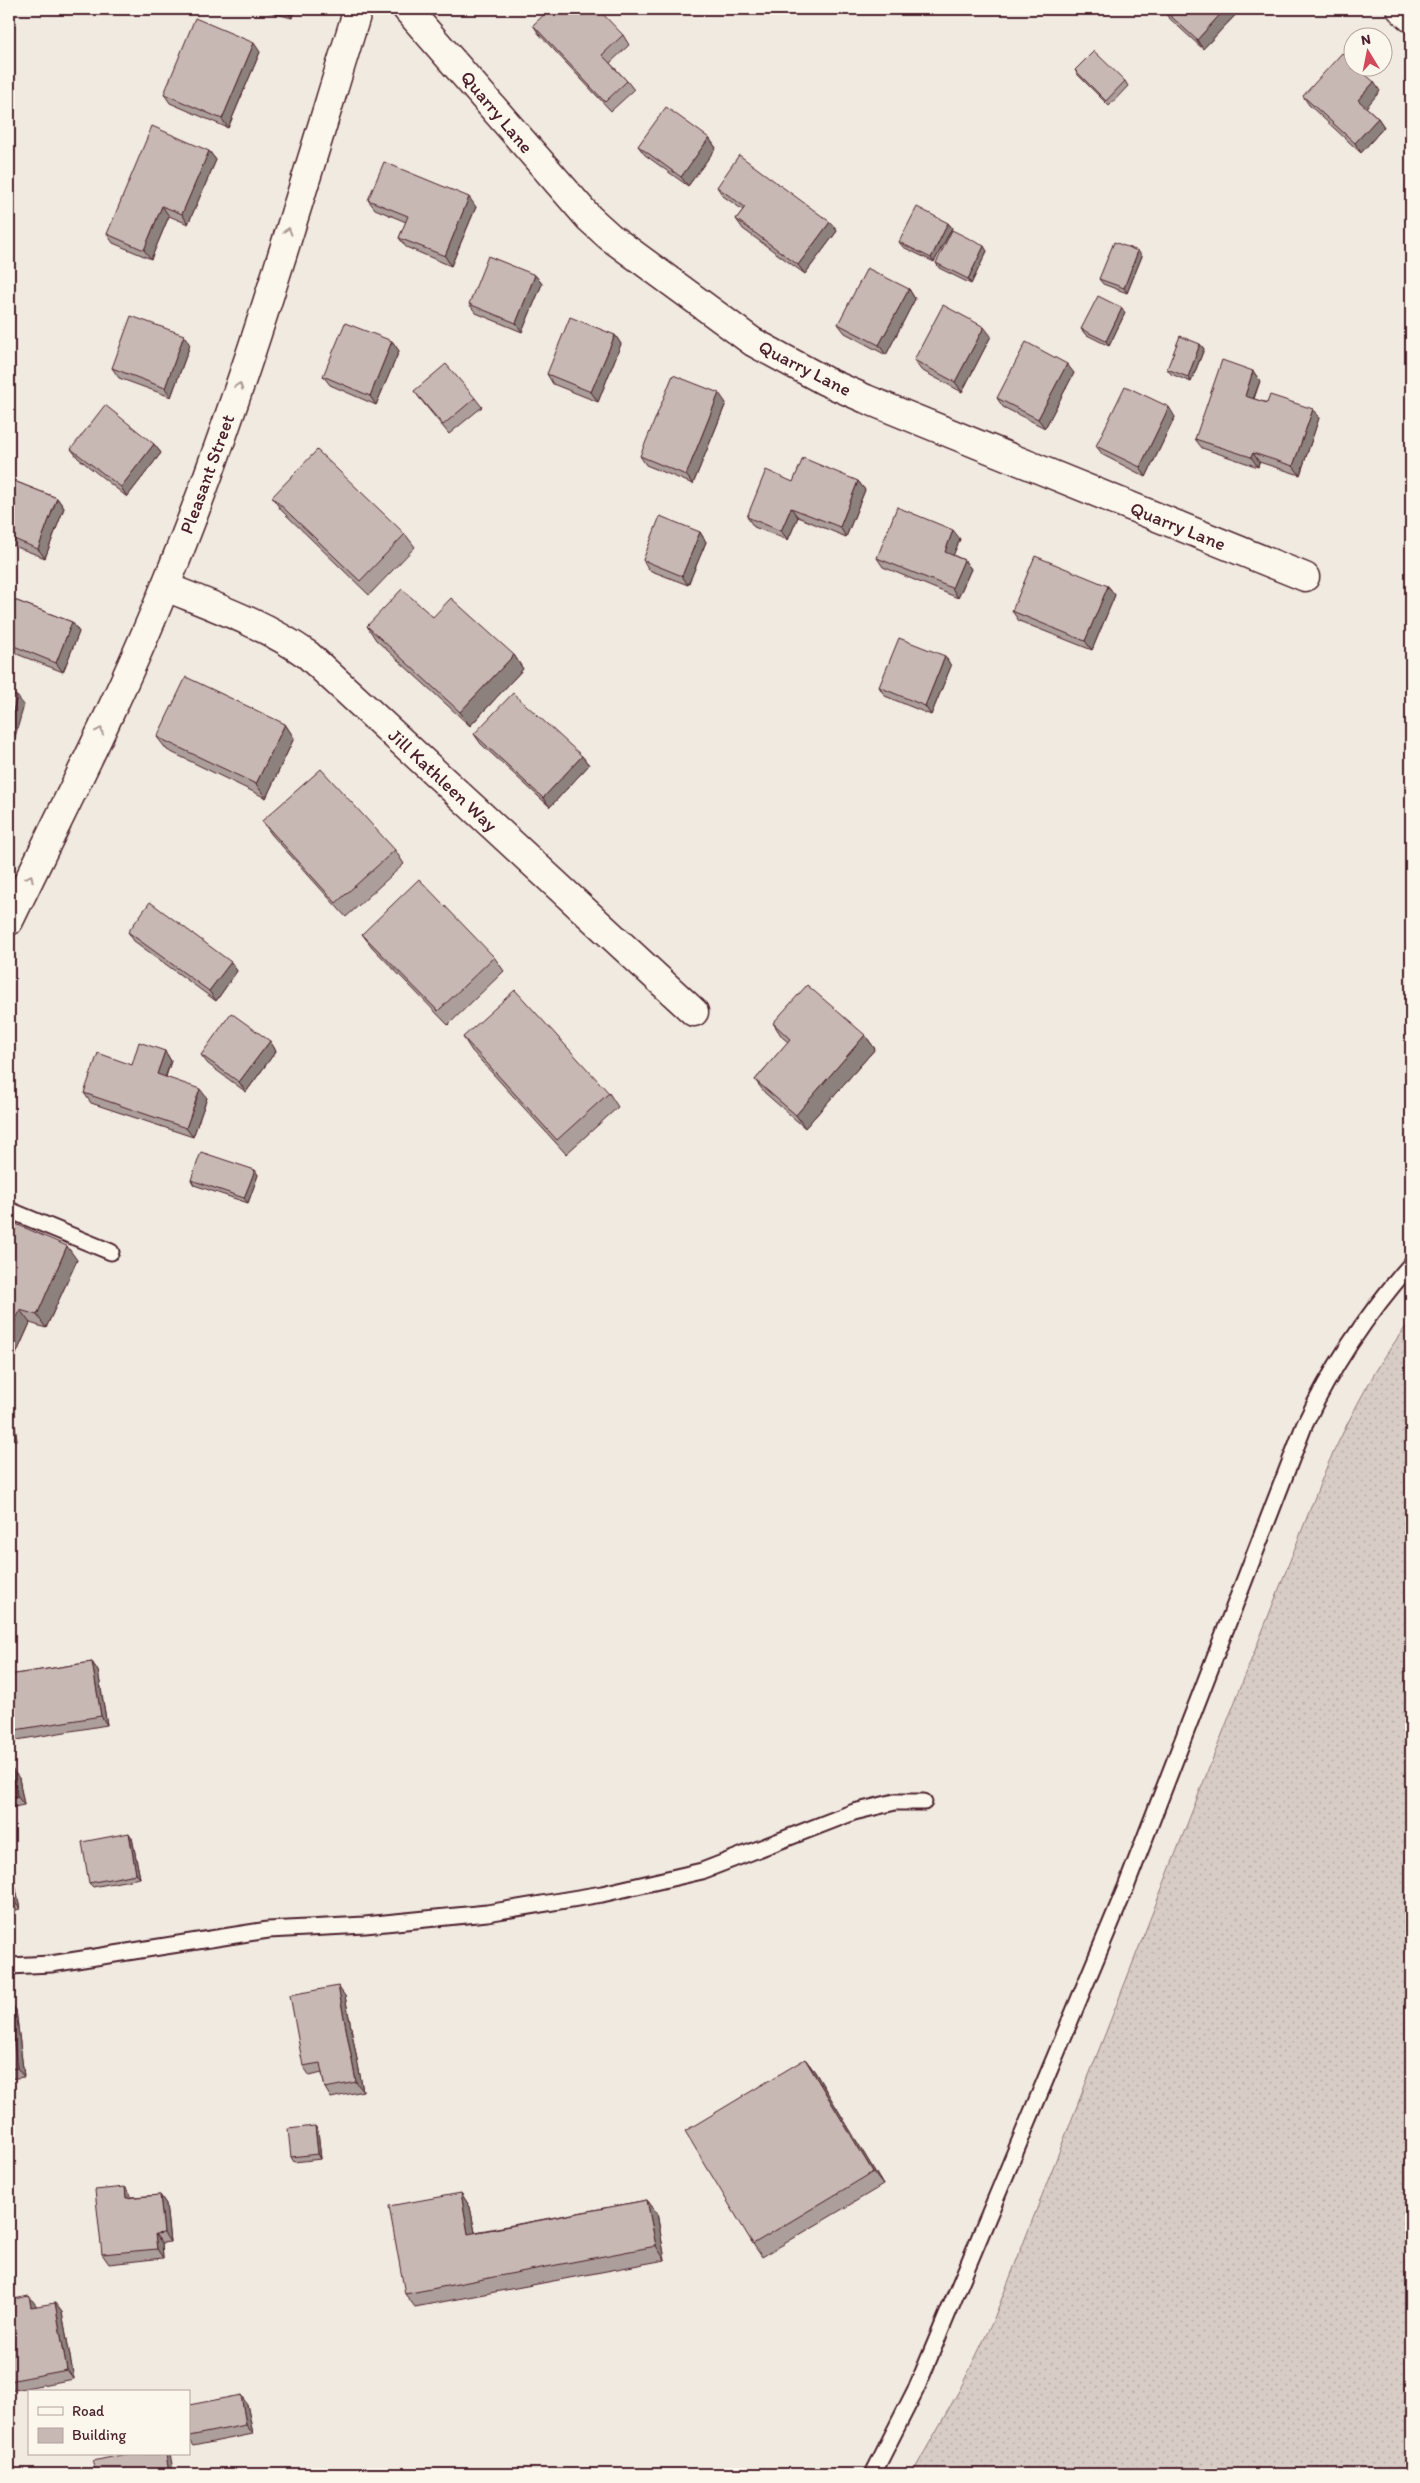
<svg xmlns="http://www.w3.org/2000/svg" width="1420" height="2483" font-family="Itim,sans-serif">
<defs>
<pattern id="grass-dots" width="8" height="8" patternUnits="userSpaceOnUse" patternTransform="scale(1.25)"><rect width="8" height="8" fill="#d8ccc6"/><path d="M2 2h.1M6 6h.1" fill="none" stroke="#bbafaa" stroke-width="1.8" stroke-linecap="round"/></pattern>
</defs>
<rect width="100%" height="100%" fill="#f0eae0"/>
<filter id="ink" filterUnits="userSpaceOnUse"><feTurbulence type="fractalNoise" baseFrequency=".02" numOctaves="2"/><feDisplacementMap in="SourceGraphic" scale="10" xChannelSelector="R" yChannelSelector="G"/><feConvolveMatrix kernelMatrix="1 2 1 2 8 2 1 2 1" color-interpolation-filters="sRGB"/></filter>
<g filter="url(#ink)">
<path fill="url(#grass-dots)" stroke="#917678" d="M1411,1320V2474H912L960,2389L993,2321L1327,1466C1351,1415 1376,1364 1411,1320Z"/>
<g fill="none" stroke-linecap="round" stroke-linejoin="round">
<defs>
<g id="service">
<path d="M9,1210L111,1252"/>
<path d="M9,1966L51,1964L268,1930L365,1925L487,1913L602,1894L702,1871L854,1812L895,1802H924"/>
<path d="M873,2474L917,2387L1126,1887L1304,1426C1332,1366 1367,1314 1411,1264"/>
</g>
<g id="minor">
<path d="M407,9L589,218L610,237L753,342L825,381L866,399L1305,577"/>
<path d="M1401,9L1411,18"/>
<path d="M166,587C215,607 264,624 308,655L694,1012"/>
<path d="M9,921C62,811 119,701 165,587C242,399 298,203 358,9"/>
</g>
</defs>
<use href="#service" stroke="#4a1f2b" stroke-width="19"/>
<use href="#minor" stroke="#4a1f2b" stroke-width="31"/>
<use href="#service" stroke="#fbf7ec" stroke-width="15"/>
<use href="#minor" stroke="#fbf7ec" stroke-width="28"/>
</g>
<g fill="#ac9e9a" stroke="#4a1f2b">
<path d="M257,9H294L292,18Z"/>
<path d="M1162,9H1241L1203,49L1168,17Z"/>
<path d="M533,25L623,35L629,45L610,63L627,81L634,90L611,111L539,34Z"/>
<path d="M260,52L228,128L170,103L164,94Z"/>
<path d="M1075,70L1125,81L1128,86L1109,106L1078,75Z"/>
<path d="M1380,91L1366,107L1378,118L1384,127L1361,153L1309,105L1303,96Z"/>
<path d="M709,138L716,148L688,186L645,155L638,146Z"/>
<path d="M209,151L216,160L188,224L169,216L151,259L113,243L107,234Z"/>
<path d="M717,187L830,222L837,231L805,274L743,229L736,219L743,210L723,196Z"/>
<path d="M368,200L476,207L451,266L406,247L399,238L406,222L375,209Z"/>
<path d="M948,223L952,228L934,262L903,247L899,242Z"/>
<path d="M987,251L971,284L939,268L936,263Z"/>
<path d="M1142,256L1127,293L1103,284L1099,279Z"/>
<path d="M535,275L542,284L522,332L476,313L469,304Z"/>
<path d="M909,289L915,299L886,355L845,333L838,324Z"/>
<path d="M1122,308L1125,313L1109,346L1085,334L1081,329Z"/>
<path d="M615,335L621,344L598,402L553,384L547,374Z"/>
<path d="M991,336L962,392L921,370L914,360Z"/>
<path d="M392,341L399,351L376,405L330,385L323,376Z"/>
<path d="M1200,344L1204,349L1191,382L1171,374L1167,369Z"/>
<path d="M190,345L171,397L119,378L112,368Z"/>
<path d="M1253,371L1260,381L1254,399L1319,418L1300,475L1259,462L1258,467L1202,448L1195,439Z"/>
<path d="M1074,373L1045,428L1003,407L997,398Z"/>
<path d="M414,391L475,398L482,407L449,434L421,400Z"/>
<path d="M726,403L693,484L646,465L640,456Z"/>
<path d="M1175,417L1146,477L1103,455L1096,446Z"/>
<path d="M154,444L161,453L127,497L78,458L71,449Z"/>
<path d="M9,479L57,498L64,508L45,558L9,544Z"/>
<path d="M858,481L865,490L846,537L798,517L788,540L754,527L747,517L793,482Z"/>
<path d="M272,497L405,534L415,547L369,595L281,510Z"/>
<path d="M700,532L706,542L688,585L649,570L643,560Z"/>
<path d="M960,539L953,555L964,560L971,569L958,598L883,567L877,558Z"/>
<path d="M1108,586L1115,595L1092,650L1019,621L1012,611Z"/>
<path d="M9,598L72,622L79,632L63,672L9,651Z"/>
<path d="M433,617L514,655L523,669L470,726L376,640L367,626Z"/>
<path d="M945,656L951,666L931,715L885,696L879,687Z"/>
<path d="M285,724L294,738L266,798L167,750L157,737Z"/>
<path d="M474,734L582,756L589,765L550,807L481,744Z"/>
<path d="M262,821L395,850L404,864L346,917L272,835Z"/>
<path d="M128,932L231,962L237,971L216,1001L134,941Z"/>
<path d="M362,934L494,957L504,971L448,1025L372,947Z"/>
<path d="M773,1023L865,1035L875,1049L805,1128L765,1093L755,1080L788,1042L782,1037Z"/>
<path d="M463,1037L609,1093L618,1107L566,1154L472,1051Z"/>
<path d="M270,1041L276,1051L246,1092L208,1064L201,1055Z"/>
<path d="M165,1051L171,1061L166,1077L207,1098L193,1137L91,1103L84,1093L132,1065Z"/>
<path d="M255,1170L258,1175L248,1203L194,1185L191,1180Z"/>
<path d="M9,1221L77,1260L46,1328L30,1323L9,1370Z"/>
<path d="M9,1404L12,1408L17,1440L9,1442Z"/>
<path d="M92,1662L98,1671L107,1725L11,1741L9,1738V1675Z"/>
<path d="M9,1769L19,1778L24,1805L9,1808Z"/>
<path d="M132,1838L140,1878L93,1887L89,1883Z"/>
<path d="M9,1872L14,1879L20,1909L9,1912Z"/>
<path d="M345,1996L363,2091L331,2098L325,2088L322,2073L310,2076L303,2066Z"/>
<path d="M9,2001L16,2010L24,2077L9,2079Z"/>
<path d="M805,2059L815,2072L883,2185L762,2257L753,2244Z"/>
<path d="M315,2126L318,2131L321,2159L294,2162L291,2157Z"/>
<path d="M125,2187L132,2197L160,2195L166,2204L170,2242L162,2243L163,2258L109,2264L102,2254Z"/>
<path d="M461,2193L470,2207L475,2232L647,2200L657,2213L665,2260L415,2307L405,2294Z"/>
<path d="M9,2300L36,2305V2306L62,2312L74,2379L9,2391Z"/>
<path d="M247,2404L253,2434L193,2446L189,2440V2405Z"/>
</g>
<g fill="#8c817d" stroke="#4a1f2b">
<path d="M285,9H294L292,18Z"/>
<path d="M1225,9H1241L1203,49L1197,40Z"/>
<path d="M254,43L260,52L228,128L222,119Z"/>
<path d="M1374,82L1380,91L1365,109L1358,100Z"/>
<path d="M1378,118L1384,127L1361,153L1355,143Z"/>
<path d="M709,138L716,148L688,186L681,177Z"/>
<path d="M209,151L216,160L188,224L182,214Z"/>
<path d="M469,197L476,207L451,266L445,256Z"/>
<path d="M162,206L169,216L151,259L144,250Z"/>
<path d="M830,222L837,231L805,274L798,265Z"/>
<path d="M948,223L952,228L934,262L931,258Z"/>
<path d="M984,246L987,251L971,284L968,279Z"/>
<path d="M1138,251L1142,256L1127,293L1124,288Z"/>
<path d="M535,275L542,284L522,332L516,323Z"/>
<path d="M909,289L915,299L886,355L879,345Z"/>
<path d="M1122,308L1125,313L1109,346L1106,341Z"/>
<path d="M984,327L991,336L962,392L955,382Z"/>
<path d="M184,335L190,345L171,397L165,388Z"/>
<path d="M615,335L621,344L598,402L591,392Z"/>
<path d="M392,341L399,351L376,405L370,396Z"/>
<path d="M1200,344L1204,349L1191,382L1188,377Z"/>
<path d="M1067,364L1074,373L1045,428L1038,419Z"/>
<path d="M1253,371L1260,381L1251,405L1245,396Z"/>
<path d="M719,393L726,403L693,484L686,475Z"/>
<path d="M1169,407L1175,417L1146,477L1140,467Z"/>
<path d="M1313,409L1319,418L1300,475L1293,466Z"/>
<path d="M154,444L161,453L127,497L121,487Z"/>
<path d="M1253,453L1259,462L1258,467L1251,457Z"/>
<path d="M858,481L865,490L846,537L840,527Z"/>
<path d="M57,498L64,508L45,558L38,549Z"/>
<path d="M791,508L798,517L788,540L781,531Z"/>
<path d="M953,530L960,539L951,561L945,552Z"/>
<path d="M700,532L706,542L688,585L682,576Z"/>
<path d="M964,560L971,569L958,598L952,588Z"/>
<path d="M1108,586L1115,595L1092,650L1085,641Z"/>
<path d="M72,622L79,632L63,672L56,663Z"/>
<path d="M514,655L523,669L470,726L460,712Z"/>
<path d="M945,656L951,666L931,715L925,706Z"/>
<path d="M17,696L24,705L9,758V725Z"/>
<path d="M285,724L294,738L266,798L256,784Z"/>
<path d="M582,756L589,765L550,807L543,798Z"/>
<path d="M231,962L237,971L216,1001L209,991Z"/>
<path d="M865,1035L875,1049L805,1128L796,1115Z"/>
<path d="M270,1041L276,1051L246,1092L239,1082Z"/>
<path d="M165,1051L171,1061L163,1083L157,1074Z"/>
<path d="M200,1089L207,1098L193,1137L186,1128Z"/>
<path d="M255,1170L258,1175L248,1203L244,1198Z"/>
<path d="M67,1246L77,1260L46,1328L37,1315Z"/>
<path d="M20,1310L30,1323L9,1370V1335Z"/>
<path d="M9,1404L12,1408L17,1440L10,1431L9,1422Z"/>
<path d="M92,1662L98,1671L107,1725L101,1716Z"/>
<path d="M12,1769L19,1778L24,1805L17,1796Z"/>
<path d="M129,1833L132,1838L140,1878L136,1874Z"/>
<path d="M9,1872L14,1879L20,1909L13,1900L9,1876Z"/>
<path d="M338,1986L345,1996L363,2091L356,2082Z"/>
<path d="M9,2001L16,2010L24,2077L17,2068Z"/>
<path d="M805,2059L815,2072L883,2185L873,2172Z"/>
<path d="M315,2126L318,2131L321,2159L318,2154Z"/>
<path d="M125,2187L131,2196L133,2207L126,2198Z"/>
<path d="M461,2193L470,2207L478,2247L468,2234Z"/>
<path d="M160,2195L166,2204L170,2242L164,2233Z"/>
<path d="M647,2200L657,2213L665,2260L656,2246Z"/>
<path d="M155,2234L162,2243L163,2258L157,2249Z"/>
<path d="M29,2296L36,2305L38,2316L31,2307Z"/>
<path d="M55,2303L62,2312L74,2379L67,2370Z"/>
<path d="M241,2395L247,2404L253,2434L246,2425Z"/>
<path d="M166,2454H170L174,2474H169Z"/>
</g>
<g fill="#c8b8b3" stroke="#4a1f2b">
<path d="M550,9H598L623,35L602,55L627,81L605,102L533,25Z"/>
<path d="M1163,9H1225L1197,40Z"/>
<path d="M195,18L254,43L222,119L164,94Z"/>
<path d="M1094,51L1125,81L1106,101L1075,70Z"/>
<path d="M1342,53L1352,62V68H1358L1374,82L1358,100L1378,118L1355,143L1303,96Z"/>
<path d="M666,107L709,138L681,177L638,146Z"/>
<path d="M152,126L209,151L182,214L162,206L144,250L107,234Z"/>
<path d="M739,155L830,222L798,265L736,219L745,207L717,187Z"/>
<path d="M384,162L469,197L445,256L399,238L408,216L368,200Z"/>
<path d="M917,207L948,223L931,258L899,242Z"/>
<path d="M952,230L984,246L968,279L936,263Z"/>
<path d="M1114,242L1138,251L1124,288L1099,279Z"/>
<path d="M488,256L535,275L516,323L469,304Z"/>
<path d="M867,268L909,289L879,345L838,324Z"/>
<path d="M1098,296L1122,308L1106,341L1081,329Z"/>
<path d="M943,305L984,327L955,382L914,360Z"/>
<path d="M131,316L184,335L165,388L112,368Z"/>
<path d="M570,317L615,335L591,392L547,374Z"/>
<path d="M345,323L392,341L370,396L323,376Z"/>
<path d="M1180,336L1200,344L1188,377L1167,369Z"/>
<path d="M1026,342L1067,364L1038,419L997,398Z"/>
<path d="M1222,360L1253,371L1245,396L1267,403L1270,395L1313,409L1293,466L1253,453L1251,457L1195,439Z"/>
<path d="M446,364L475,398L443,425L414,391Z"/>
<path d="M673,375L719,393L686,475L640,456Z"/>
<path d="M1125,386L1169,407L1140,467L1096,446Z"/>
<path d="M105,405L154,444L121,487L71,449Z"/>
<path d="M317,450L405,534L360,581L272,497Z"/>
<path d="M803,458L858,481L840,527L791,508L781,531L747,517L766,470L793,482Z"/>
<path d="M9,479L57,498L38,549L9,537Z"/>
<path d="M897,507L953,530L945,552L964,560L952,588L877,558Z"/>
<path d="M660,516L700,532L682,576L643,560Z"/>
<path d="M1035,556L1108,586L1085,641L1012,611Z"/>
<path d="M402,589L433,617L451,598L514,655L460,712L367,626Z"/>
<path d="M9,598L72,622L56,663L9,644Z"/>
<path d="M899,638L945,656L925,706L879,687Z"/>
<path d="M186,677L285,724L256,784L157,737Z"/>
<path d="M9,693L17,696L9,725Z"/>
<path d="M513,693L582,756L543,798L474,734Z"/>
<path d="M321,769L395,850L336,903L262,821Z"/>
<path d="M419,879L494,957L438,1011L362,934Z"/>
<path d="M150,902L231,962L209,991L128,932Z"/>
<path d="M807,985L865,1035L796,1115L755,1080L790,1039L773,1023Z"/>
<path d="M515,990L609,1093L557,1140L463,1037Z"/>
<path d="M231,1013L270,1041L239,1082L201,1055Z"/>
<path d="M139,1042L165,1051L157,1074L200,1089L186,1128L84,1093L98,1053L132,1065Z"/>
<path d="M201,1152L255,1170L244,1198L191,1180Z"/>
<path d="M9,1221L67,1246L37,1315L20,1310L9,1335Z"/>
<path d="M92,1662L101,1716L9,1731V1675Z"/>
<path d="M9,1769H12L17,1796L9,1797Z"/>
<path d="M129,1833L136,1874L89,1883L82,1842Z"/>
<path d="M9,1876L13,1900L9,1901Z"/>
<path d="M338,1986L356,2082L325,2088L320,2063L303,2066L290,1995Z"/>
<path d="M9,2001L17,2068L9,2069Z"/>
<path d="M805,2059L873,2172L753,2244L685,2131Z"/>
<path d="M315,2126L318,2154L291,2157L288,2129Z"/>
<path d="M125,2187L126,2198L160,2195L164,2233L155,2234L157,2249L102,2254L95,2190Z"/>
<path d="M461,2193L468,2234L647,2200L656,2246L405,2294L389,2206Z"/>
<path d="M29,2296L31,2307L55,2303L67,2370L9,2381V2300Z"/>
<path d="M241,2395L246,2425L189,2436V2405Z"/>
<path d="M126,2454H166L169,2474H95L93,2461Z"/>
</g>
<defs><path id="oneway-chevron" d="M-2-3.5L2.5 0L-2 3.5" fill="none" stroke-width="1.6" stroke-linecap="round" stroke-linejoin="round" transform="scale(1.25)"/></defs>
<g stroke="#ab9695">
<use href="#oneway-chevron" transform="translate(288 231) rotate(-73)"/>
<use href="#oneway-chevron" transform="translate(239 386) rotate(-72)"/>
<use href="#oneway-chevron" transform="translate(100 731) rotate(-64)"/>
<use href="#oneway-chevron" transform="translate(30 878) rotate(-64)"/>
</g>
</g>
<g text-anchor="middle" dominant-baseline="central" stroke-width="5" stroke-linejoin="round" paint-order="stroke">
<g font-size="19" fill="#4a1f2b" stroke="#fbf7ec">
<text transform="translate(497 112) rotate(50)">Quarry Lane</text>
<text transform="translate(805 368) rotate(27)">Quarry Lane</text>
<text transform="translate(207 474) rotate(-70)">Pleasant Street</text>
<text transform="translate(1178 526) rotate(22)">Quarry Lane</text>
<text transform="translate(443 780) rotate(43)">Jill Kathleen Way</text>
</g>
</g>
<rect width="1420" height="2483" fill="none" stroke="#fbf7ec" stroke-width="30"/>
<rect x="15" y="15" width="1390" height="2453" fill="none" stroke="#4a1f2b" stroke-width="2" filter="url(#ink)"/>
<rect x="28" y="2390" width="162" height="65" fill="#fbf7ec" stroke="#b4a19f"/>
<rect x="38" y="2407" width="25" height="8" fill="#fbf7ec" stroke="#b4a19f"/>
<text x="72" y="2416" font-size="15" fill="#4a1f2b">Road</text>
<rect x="38" y="2428" width="25" height="15" fill="#c8b8b3" stroke="#b4a19f"/>
<text x="72" y="2440" font-size="15" fill="#4a1f2b">Building</text>
<g transform="translate(1368 52) rotate(350)"><circle r="24" fill="#fbf7ec" stroke="#b4a19f"/>
<path d="M0-4L9 19L0 12L-9 19Z" fill="#d1495b"/>
<text y="-8" font-size="14" font-weight="bold" text-anchor="middle" fill="#4a1f2b">N</text>
</g>
</svg>
